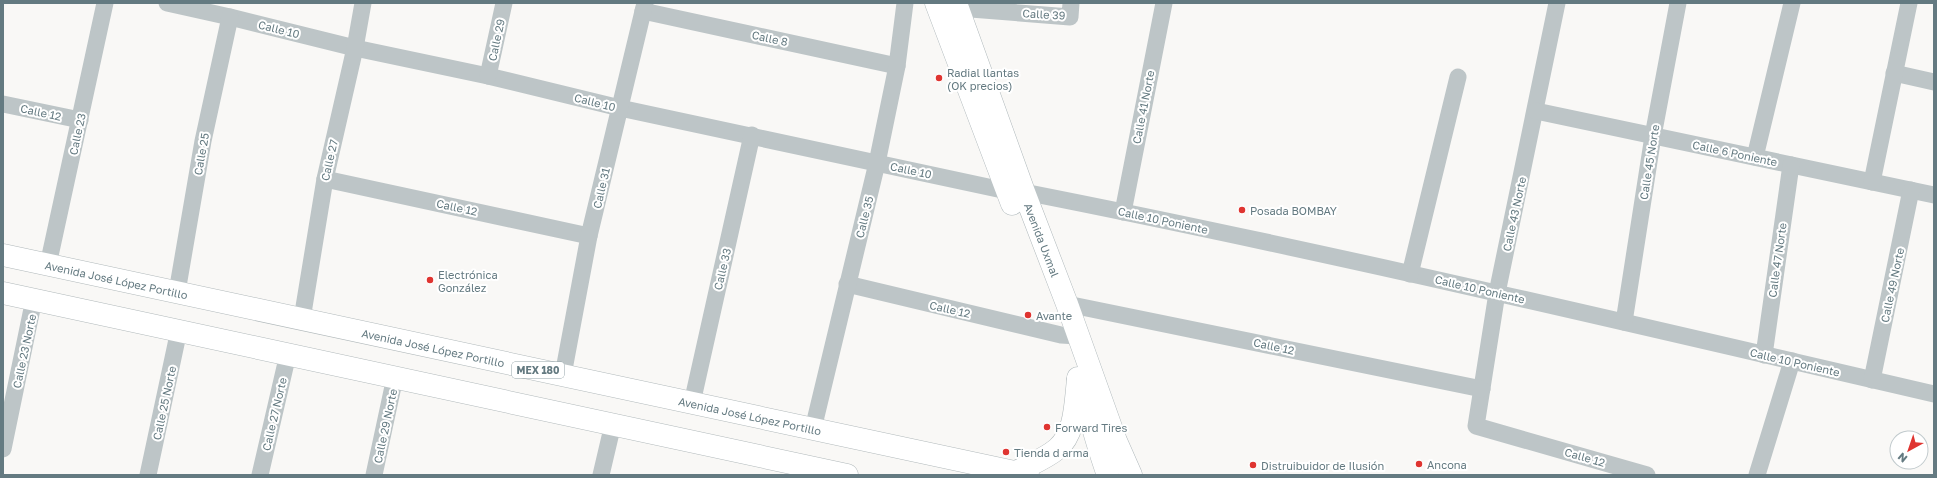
<svg xmlns="http://www.w3.org/2000/svg" width="1937" height="478" font-family="'Golos Text',sans-serif">
<rect width="100%" height="100%" fill="#f9f8f6"/>
<g fill="none" stroke-linecap="round" stroke-linejoin="round">
<defs>
<g id="secondary">
<path d="M936,3L1012,204"/>
<path id="s1" d="M956,3L1024,192L1067,304L1116,441L1131,475"/>
<path d="M1078,378C1089,410 1096,443 1108,475"/>
</g>
<g id="primary">
<path id="s2" d="M3,255L1028,475"/>
<path d="M3,293L847,475"/>
<path d="M1016,472C1029,465 1045,459 1057,449C1076,433 1075,403 1078,380"/>
</g>
</defs>
<use href="#secondary" stroke="#b0b9bc" stroke-width="23"/>
<use href="#primary" stroke="#b1b9bb" stroke-width="23"/>
<g stroke="#bdc5c7" stroke-width="17">
<path d="M167,3L230,17L355,48L488,76L620,108L1007,191L1024,192C1329,252 1631,324 1934,394"/>
<path d="M1557,3L1497,293L1476,426L1647,475"/>
<path d="M958,8L1070,17L1071,3"/>
<path d="M643,11L897,66"/>
<path d="M1894,73L1934,82"/>
<path d="M488,76L504,3"/>
<path d="M3,104L80,120"/>
<path d="M1536,111L1934,195"/>
<path d="M1755,157L1792,3"/>
<path d="M325,179L589,236"/>
<path d="M1872,182L1909,3"/>
<path d="M1123,212L1164,3"/>
<path d="M48,265L105,3"/>
<path d="M1410,274L1458,77"/>
<path d="M847,284L1061,335L1078,336"/>
<path d="M177,292L203,141L230,17"/>
<path d="M1067,304L1482,389"/>
<path d="M302,319L325,179L355,48L363,3"/>
<path d="M1624,322L1653,136L1678,3"/>
<path d="M1764,355L1791,165"/>
<path d="M563,375L589,236L645,3"/>
<path d="M1872,380L1911,190"/>
<path d="M692,403L752,135"/>
<path d="M813,429L877,163L897,66L905,3"/>
<path d="M3,449L34,299"/>
<path d="M148,475L179,330"/>
<path d="M260,475L288,354"/>
<path d="M374,475L395,377"/>
<path d="M601,475L613,424"/>
<path d="M1757,475L1792,361"/>
</g>
<use href="#secondary" stroke="#fff" stroke-width="22"/>
<use href="#primary" stroke="#fff" stroke-width="22"/>
</g>
<g fill="#df3430" stroke="#fff" stroke-width="1.5">
<circle cx="939" cy="78" r="4"/>
<circle cx="1242" cy="210" r="4"/>
<circle cx="430" cy="280" r="4"/>
<circle cx="1028" cy="315" r="4"/>
<circle cx="1047" cy="427" r="4"/>
<circle cx="1006" cy="452" r="4"/>
<circle cx="1419" cy="464" r="4"/>
<circle cx="1253" cy="465" r="4"/>
</g>
<g text-anchor="middle" dominant-baseline="central" stroke-width="4" stroke-linejoin="round" paint-order="stroke">
<rect fill="#fff" stroke="#92a2a7" stroke-width="1" x="512" y="362" width="52" height="16" rx="3"/>
<g font-size="10" font-weight="bold" fill="#647a81">
<text x="538" y="370">MEX 180</text>
</g>
<g font-size="11" fill="#647a81" stroke="#fff">
<text transform="translate(1044 14) rotate(3)">Calle 39</text>
<text transform="translate(279 29) rotate(14)">Calle 10</text>
<text transform="translate(770 38) rotate(12)">Calle 8</text>
<text transform="translate(496 40) rotate(-78)">Calle 29</text>
<text transform="translate(595 102) rotate(14)">Calle 10</text>
<text transform="translate(1143 107) rotate(-79)">Calle 41 Norte</text>
<text transform="translate(41 112) rotate(12)">Calle 12</text>
<text transform="translate(77 134) rotate(-78)">Calle 23</text>
<text transform="translate(1735 153) rotate(12)">Calle 6 Poniente</text>
<text transform="translate(201 154) rotate(-80)">Calle 25</text>
<text transform="translate(329 160) rotate(-77)">Calle 27</text>
<text transform="translate(1649 162) rotate(-81)">Calle 45 Norte</text>
<text transform="translate(911 170) rotate(12)">Calle 10</text>
<text transform="translate(601 188) rotate(-77)">Calle 31</text>
<text transform="translate(457 207) rotate(12)">Calle 12</text>
<text transform="translate(1514 214) rotate(-78)">Calle 43 Norte</text>
<text transform="translate(864 217) rotate(-76)">Calle 35</text>
<text transform="translate(1163 220) rotate(12)">Calle 10 Poniente</text>
<text stroke="none"><textPath href="#s1" startOffset="252">Avenida Uxmal</textPath></text>
<text transform="translate(1777 260) rotate(-82)">Calle 47 Norte</text>
<text transform="translate(722 269) rotate(-77)">Calle 33</text>
<text stroke="none"><textPath href="#s2" startOffset="116">Avenida José López Portillo</textPath></text>
<text transform="translate(1892 285) rotate(-78)">Calle 49 Norte</text>
<text transform="translate(1480 289) rotate(13)">Calle 10 Poniente</text>
<text transform="translate(950 309) rotate(13)">Calle 12</text>
<text transform="translate(1274 346) rotate(12)">Calle 12</text>
<text stroke="none"><textPath href="#s2" startOffset="440">Avenida José López Portillo</textPath></text>
<text transform="translate(24 351) rotate(-78)">Calle 23 Norte</text>
<text transform="translate(1795 362) rotate(13)">Calle 10 Poniente</text>
<text transform="translate(164 403) rotate(-78)">Calle 25 Norte</text>
<text transform="translate(274 414) rotate(-77)">Calle 27 Norte</text>
<text stroke="none"><textPath href="#s2" startOffset="764">Avenida José López Portillo</textPath></text>
<text transform="translate(385 426) rotate(-78)">Calle 29 Norte</text>
<text transform="translate(1585 457) rotate(16)">Calle 12</text>
</g>
<g font-size="11" fill="#647a81" stroke="#fff" text-anchor="start">
<text x="947" y="72">Radial llantas<tspan x="947" dy="13">(OK precios)</tspan></text>
<text x="1250" y="210">Posada BOMBAY</text>
<text x="438" y="274">Electrónica<tspan x="438" dy="13">González</tspan></text>
<text x="1036" y="315">Avante</text>
<text x="1055" y="427">Forward Tires</text>
<text x="1014" y="452">Tienda d arma</text>
<text x="1427" y="464">Ancona</text>
<text x="1261" y="465">Distruibuidor de Ilusión</text>
</g>
</g>
<rect width="1937" height="478" fill="none" stroke="#647a81" stroke-width="8"/>
<g transform="translate(1909 450) rotate(220)"><circle r="19" fill="#ffffff" stroke="#c1cacd"/>
<path d="M0-3L7 15L0 10L-7 15Z" fill="#df3430"/>
<text y="-6" font-size="11" font-weight="bold" text-anchor="middle" fill="#647a81">N</text>
</g>
</svg>
